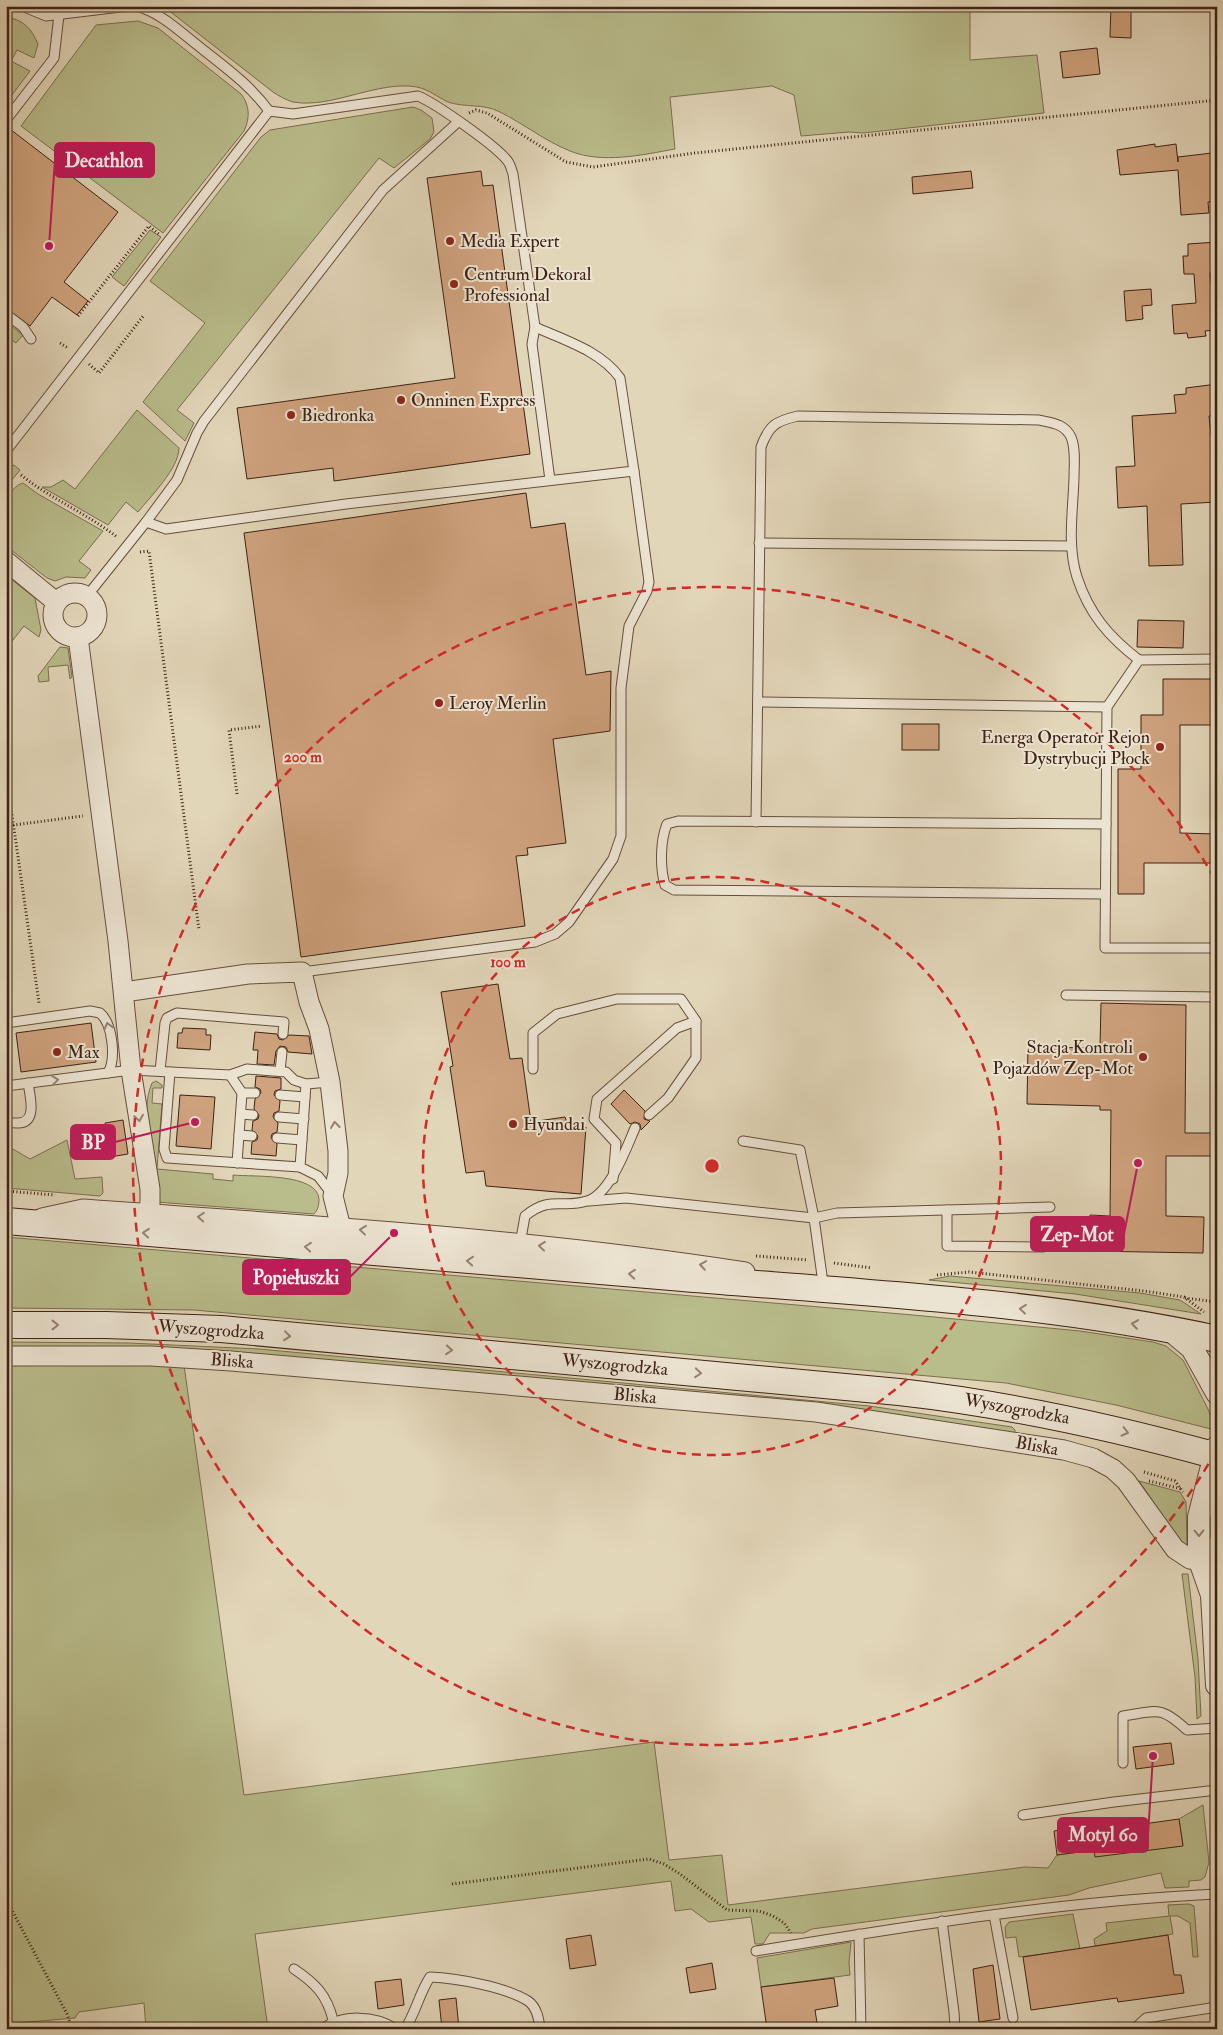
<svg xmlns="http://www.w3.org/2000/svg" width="1223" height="2035" font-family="'IM FELL Double Pica',serif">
<rect width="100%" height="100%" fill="#e2d6b9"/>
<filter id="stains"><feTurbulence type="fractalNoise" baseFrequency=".004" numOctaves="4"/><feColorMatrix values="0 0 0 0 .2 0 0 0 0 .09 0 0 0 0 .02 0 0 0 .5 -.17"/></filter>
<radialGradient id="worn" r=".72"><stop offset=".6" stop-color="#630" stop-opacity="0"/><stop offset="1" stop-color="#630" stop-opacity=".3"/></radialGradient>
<g fill="#b9bc8b" stroke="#7c6e50">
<path d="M163,6H970V60L1037,55L1044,113L863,133L849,132L801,136L794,95L772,86L670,97L675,149C642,155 602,164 570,151C545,141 524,124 500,112C483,103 465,108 448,102C437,97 430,90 417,87C378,80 332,109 293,102C286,100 279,96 273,92Z"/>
<path d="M6,17C24,20 31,28 38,44L34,58L17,50L11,61L30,71L6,103Z"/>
<path d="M138,21L158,28L241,94C250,106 250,118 244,131L163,233L21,126L96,25Z"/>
<path d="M413,107L421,110L432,118L434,132L430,139L394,168L379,158L177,410L194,423L185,441L143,402L205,323L150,281L261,137L270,130Z"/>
<path d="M150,230L161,237L124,286L112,277Z"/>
<path d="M6,322L23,335L16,343L6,336Z"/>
<path d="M137,410L179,448C179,468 151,496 138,512L126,502L108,525L42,487H51L63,480L75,489Z"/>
<path d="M14,465L20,470L6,487V468Z"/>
<path d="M23,483L38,494L103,531L79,561L91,570L85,578L66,577L55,581L47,578L6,546C6,527 0,490 23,483Z"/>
<path d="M6,575L35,598L41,630L39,637L24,626L6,649Z"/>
<path d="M60,647L68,648L72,677L70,679L68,665L48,667L49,681L39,682L38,676Z"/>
<path d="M156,1081L162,1085V1088H153L152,1103L162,1104L157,1169L213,1174V1179L233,1181V1175C254,1177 317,1173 319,1199C319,1205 318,1210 314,1214L156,1202C152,1168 139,1113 152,1083Z"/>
<path d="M67,1140L75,1179L102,1177L103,1193L100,1196L6,1188V1145L30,1159Z"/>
<path d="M6,1237L913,1315L1080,1331L1153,1342L1166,1346L1183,1360L1208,1409L1215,1427L1211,1429L1116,1405L1006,1383L194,1310L6,1308Z"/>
<path d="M950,1276L1140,1293L1180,1300L1201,1314L1075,1294L929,1280Z"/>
<path d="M6,1342L129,1343L259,1349L869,1406L1012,1427L1015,1430V1435L6,1348Z"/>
<path d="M6,1365H184L244,1795L654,1742L669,1860L722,1855L728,1905L1025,1867L1048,1868L1057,1855L1094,1850L1183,1845L1179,1819L1203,1805L1209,1862L1205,1877L1201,1880L1189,1881V1887L1165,1888L1161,1873L1089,1888L1069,1895L812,1929L804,1933H770L763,1944H755L751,1917L709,1922L691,1909L675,1911L671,1881L255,1934L268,2029H146L144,2003L79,2012L75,2018L6,2024Z"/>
<path d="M1139,1481L1180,1492L1186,1502L1187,1546L1184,1547Z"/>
<path d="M1182,1574H1188L1198,1659L1201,1716L1197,1719L1195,1677Z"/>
<path d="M1189,1904L1194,1906L1198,1957H1193L1190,1923L1178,1916H1170L1173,1934L1095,1946L1094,1939L1107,1931L1106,1923L1169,1916L1168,1905Z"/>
<path d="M1073,1914L1080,1949L1019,1957L1016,1937L1006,1938L1005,1927L1009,1922Z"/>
<path d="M851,1942L849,1963L850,1975L761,1987L757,1958Z"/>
</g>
<g fill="#cfa37e" stroke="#3e2114">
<path d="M1111,6H1131V38L1110,37Z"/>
<path d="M1097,48L1100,74L1063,78L1060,52Z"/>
<path d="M6,126L118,212L64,282L88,301L77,315L52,297L30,326L6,308Z"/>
<path d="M1155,144V147L1176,144L1178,162V157L1212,153L1214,201L1208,202L1209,213L1181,215L1178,170L1120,175L1117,150Z"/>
<path d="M481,171L483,186L493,185L530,454L334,481L333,468L247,479L237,408L455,378L427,178Z"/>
<path d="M971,171L973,188L913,194L912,177Z"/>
<path d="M1217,242V272L1210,273L1216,330L1205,331L1206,336L1188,338L1187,333L1174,334L1172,305L1196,303L1194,274H1184L1183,256H1188V244Z"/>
<path d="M1151,289L1152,305L1142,306L1143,319L1126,321L1124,291Z"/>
<path d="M1217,384V415L1209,416L1214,461H1217V502L1181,504L1183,565L1149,566L1147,506L1118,508L1116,467L1135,466L1132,416L1176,413L1174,395L1186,394V388Z"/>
<path d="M526,493L531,528L565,523L586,675L611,671L610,731L553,739L566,843L527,848L528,855L516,856L525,926L301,957L244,533Z"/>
<path d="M1138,620L1184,621L1183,648L1137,647Z"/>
<path d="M1163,679H1217V725H1180V833L1217,834V863H1144V894H1118V769H1141V715H1163Z"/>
<rect x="902" y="724" width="37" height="26"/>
<path d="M498,984L510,1059L522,1058L531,1122L565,1117L569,1129L586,1127L581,1194L486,1186L484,1171L466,1173L450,1067L453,1066L441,992Z"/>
<path d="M1101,1003L1186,1005L1185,1133H1214V1139H1217V1156H1166V1216L1204,1217L1203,1253L1089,1251L1090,1215L1110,1216L1111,1110H1100V1106L1027,1104L1028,1047L1100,1048Z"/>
<path d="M91,1023L96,1062L21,1072L16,1033Z"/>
<path d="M183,1028L206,1029V1035H211L210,1050L177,1048L178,1033H182Z"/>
<path d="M255,1032L277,1034L279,1039L283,1040L289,1035L309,1036L312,1054L288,1052L286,1047L280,1046L276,1051L274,1065L257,1064L258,1050H253Z"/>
<path d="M256,1076L281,1078V1089L275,1091L274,1095L280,1101L279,1111L274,1113L273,1117L278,1123L277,1132L272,1134L271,1138L277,1144L276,1156L251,1154L252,1142L257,1140L258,1136L252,1130L253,1121L258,1119L259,1115L254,1109L255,1099L261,1093L260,1089L255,1087Z"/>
<path d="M624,1090L645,1111L644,1119L650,1121L641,1130L640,1124L635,1122L630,1124L611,1104Z"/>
<path d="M180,1095L215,1097L211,1149L176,1146Z"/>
<path d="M123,1120L128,1154L110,1157L105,1123Z"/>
<path d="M1171,1743L1174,1764L1136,1769L1133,1747Z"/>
<path d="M1179,1819L1183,1846L1095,1857L1094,1850L1057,1855L1054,1831L1121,1822L1122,1827Z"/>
<path d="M591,1935L596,1965L570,1969L566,1939Z"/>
<path d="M1168,1935L1174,1975H1181L1184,1993L1118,2002L1117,1998L1031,2010L1023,1957Z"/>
<path d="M712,1963L716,1989L690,1993L686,1968Z"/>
<path d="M993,1965L1000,2019L979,2022L973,1969Z"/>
<path d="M834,1978L838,2006L815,2010L818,2029H767L761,1987Z"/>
<path d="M401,1979L404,2005L378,2009L375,1982Z"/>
<path d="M456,1998L459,2029H442L439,2000Z"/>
</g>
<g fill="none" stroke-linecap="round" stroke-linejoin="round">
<defs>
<g id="service">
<path d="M22,6L46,16L129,6"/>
<path d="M269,111L293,114L418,96C435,103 500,148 509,163C511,167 512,171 513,174L535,327L532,344L550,480"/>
<path d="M6,120L54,58L59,15"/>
<path d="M6,314L23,327L31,339"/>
<path d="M6,451L269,111C250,85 226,68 201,48C180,32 162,13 136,6"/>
<path d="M146,522L177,480L197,433L204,421L383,190L458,122"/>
<path d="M759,543L1071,546"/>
<path d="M87,596L146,522L166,529L346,504L634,471L620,378C601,351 564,340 535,327"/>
<path d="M1217,659L1139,660L1107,707L1105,948H1217"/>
<path d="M758,702L1107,707"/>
<path d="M756,822L761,447C769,425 776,421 798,416L1039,420C1051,423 1064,423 1071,437C1076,449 1074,465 1074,478C1073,510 1067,546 1077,577C1089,614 1109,637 1139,660"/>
<path d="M1105,894L674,890L665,885C660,868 660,841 667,824L678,821L1106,824"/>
<path d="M302,972L535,942L555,934L569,922L613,859L621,836V688L629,626L647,591L649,582L634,471"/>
<path d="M1066,995L1217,997"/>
<path d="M6,1023L90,1011L100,1013C113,1024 116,1059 108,1073"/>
<path d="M533,1069V1033L557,1014L617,999H681L696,1021V1058L668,1098L649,1115"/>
<path d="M160,1071L165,1023L167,1018L177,1013L284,1022L283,1034"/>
<path d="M280,1071L282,1052"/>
<path d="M170,1072L164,1149L167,1158L300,1167"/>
<path d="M230,1075L242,1093L237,1163"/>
<path d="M306,1084L330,1082"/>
<path d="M6,1086L131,1070L230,1075L247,1069L286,1072L294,1080L306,1084L300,1167L318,1176L332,1194"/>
<path d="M242,1093H255"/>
<path d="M280,1095L305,1097"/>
<path d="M241,1114L253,1115"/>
<path d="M279,1117L304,1119"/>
<path d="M6,1119C10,1123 12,1123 17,1123C38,1124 30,1096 28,1083"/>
<path d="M239,1135L252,1136"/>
<path d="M277,1138L302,1140"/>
<path d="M743,1141L800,1150L814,1218L837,1213L1050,1207"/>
<path d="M613,1179L616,1143L594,1119L597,1099L677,1028L696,1021"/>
<path d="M589,1201L626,1198L814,1218L823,1283"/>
<path d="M947,1210V1246L1043,1247"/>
<path d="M520,1244L525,1216C551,1195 562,1209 587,1201C610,1194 626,1149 635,1128"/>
<path d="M1123,1763V1716C1157,1711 1160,1705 1187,1730L1217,1728"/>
<path d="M1023,1815L1114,1802L1217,1790"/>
<path d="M994,1915L1013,2018"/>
<path d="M942,1921L954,2012L955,2029"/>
<path d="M859,1934L861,2029"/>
<path d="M756,1951C909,1926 1062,1901 1217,1894"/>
<path d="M294,1969C315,1983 327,1995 333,2020"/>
<path d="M322,2029C342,2014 375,2015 396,2029"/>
<path d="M405,2029C416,2012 419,1994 430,1977C456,1978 506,1987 528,2001C537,2007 539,2019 540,2029"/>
<path d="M1134,2029L1146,2018L1217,2007"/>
</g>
<g id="minor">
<path d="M6,561L56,602"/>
<circle cx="75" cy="615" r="22"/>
<path d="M78,637L118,941L131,1070L150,1189V1204L146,1213"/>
<path d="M124,992L248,974L302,972L309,1002L319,1029L330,1082L338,1151V1173L333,1196L341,1228"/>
<path d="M42,1218L83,1209C304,1225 526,1238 745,1272"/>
<path d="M6,1356H151L231,1361L816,1412L1064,1450L1093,1458L1113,1469L1126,1481L1175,1549L1190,1559L1211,1562"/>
</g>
<g id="tertiary">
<path d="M1169,1329L1192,1348L1217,1393"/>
<path d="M1217,1447L1199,1517V1558L1212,1595L1217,1685"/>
<path d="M1213,1587L1217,1547"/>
</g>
<g id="secondary">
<path d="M6,1221C232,1239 457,1260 683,1278C861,1293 1042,1301 1217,1339"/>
<path d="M6,1325H106L221,1329L899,1392C1007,1404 1112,1427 1217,1456"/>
</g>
</defs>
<use href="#service" stroke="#674e3d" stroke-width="11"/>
<use href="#minor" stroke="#674e3d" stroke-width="21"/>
<use href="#tertiary" stroke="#674e3d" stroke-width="24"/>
<use href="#secondary" stroke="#3e2114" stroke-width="28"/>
<g stroke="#3e2114" stroke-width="3" stroke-dasharray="1 2.5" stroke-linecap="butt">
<path d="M469,113L476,110L487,113L566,162L593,167L695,153L1217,100"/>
<path d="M78,316L149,226L159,234"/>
<path d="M60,343L68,348"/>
<path d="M89,364L99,373L144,315"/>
<path d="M21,475C51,499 86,513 117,537"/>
<path d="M140,552L149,551L199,930"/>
<path d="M6,773L39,1003"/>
<path d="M237,794L229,730L262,726"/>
<path d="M6,826L83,816"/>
<path d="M6,1191L55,1195"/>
<path d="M756,1256L808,1260"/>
<path d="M834,1263L872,1268"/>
<path d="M937,1275L969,1272L1144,1291L1184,1297L1204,1312"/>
<path d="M1185,1298L1217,1302"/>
<path d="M1144,1472L1175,1481L1183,1492"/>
<path d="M1149,1481L1182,1489"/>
<path d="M452,1884L649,1859L664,1864L680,1874L727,1910L759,1911L773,1916L784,1923L791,1933"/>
<path d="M6,1899L67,2014L72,2029"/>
</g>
<use href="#service" stroke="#ece4d2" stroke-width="9"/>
<use href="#minor" stroke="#ece4d2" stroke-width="19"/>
<use href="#tertiary" stroke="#ece4d2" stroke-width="22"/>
<use href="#secondary" stroke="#ece4d2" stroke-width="26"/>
</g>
<defs><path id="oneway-chevron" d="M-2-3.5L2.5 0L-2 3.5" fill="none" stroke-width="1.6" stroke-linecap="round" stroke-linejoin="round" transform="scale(1.25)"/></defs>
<g stroke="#958273">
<use href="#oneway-chevron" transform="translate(108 1026) rotate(-104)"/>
<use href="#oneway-chevron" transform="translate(55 1080) rotate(-7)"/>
<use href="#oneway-chevron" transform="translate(139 1118) rotate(81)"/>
<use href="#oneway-chevron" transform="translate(335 1125) rotate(-96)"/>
<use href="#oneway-chevron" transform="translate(201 1217) rotate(-176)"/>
<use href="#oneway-chevron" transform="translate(363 1230) rotate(-174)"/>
<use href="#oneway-chevron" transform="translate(146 1233) rotate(-175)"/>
<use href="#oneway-chevron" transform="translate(542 1246) rotate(-174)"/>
<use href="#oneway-chevron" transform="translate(308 1247) rotate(-175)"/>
<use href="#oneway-chevron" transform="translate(470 1261) rotate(-175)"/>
<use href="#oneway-chevron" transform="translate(703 1265) rotate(-171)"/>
<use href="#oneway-chevron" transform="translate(632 1274) rotate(-175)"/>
<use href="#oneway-chevron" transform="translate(1023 1309) rotate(-174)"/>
<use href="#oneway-chevron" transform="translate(1135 1324) rotate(-172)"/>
<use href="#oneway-chevron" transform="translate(55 1325)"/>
<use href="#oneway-chevron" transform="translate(287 1336) rotate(6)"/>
<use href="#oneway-chevron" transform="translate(449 1350) rotate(5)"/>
<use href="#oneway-chevron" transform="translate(698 1373) rotate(5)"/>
<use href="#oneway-chevron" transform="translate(1125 1432) rotate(14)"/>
<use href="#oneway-chevron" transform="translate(1199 1533) rotate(89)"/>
</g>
<g fill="none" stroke="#d62828" stroke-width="2.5" stroke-dasharray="9 6">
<circle cx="712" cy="1166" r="289"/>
<path d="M1216 1451A579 579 0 1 1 1216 881"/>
</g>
<g fill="#8f2418" stroke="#ece4d2" stroke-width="2">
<circle cx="450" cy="241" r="5"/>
<circle cx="454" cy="284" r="5"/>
<circle cx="401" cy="400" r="5"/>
<circle cx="291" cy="415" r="5"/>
<circle cx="439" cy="703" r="5"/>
<circle cx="1160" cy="747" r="5"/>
<circle cx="57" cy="1052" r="5"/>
<circle cx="1143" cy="1057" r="5"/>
<circle cx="513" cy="1124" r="5"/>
</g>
<g text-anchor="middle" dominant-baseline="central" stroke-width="4" stroke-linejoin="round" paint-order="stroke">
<g font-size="18" fill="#3e2114" stroke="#ece4d2" text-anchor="start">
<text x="460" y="241">Media Expert</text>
<text x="464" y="274">Centrum Dekoral<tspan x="464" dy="21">Professional</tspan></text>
<text x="411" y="400">Onninen Express</text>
<text x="301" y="415">Biedronka</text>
<text x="449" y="703">Leroy Merlin</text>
<text x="1150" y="737" text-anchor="end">Energa Operator Rejon<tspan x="1150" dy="21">Dystrybucji Płock</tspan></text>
<text x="1133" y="1047" text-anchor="end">Stacja Kontroli<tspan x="1133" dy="21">Pojazdów Zep-Mot</tspan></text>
<text x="67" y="1052">Max</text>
<text x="523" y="1124">Hyundai</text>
</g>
<g font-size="18" fill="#3e2114" stroke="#ece4d2">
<text transform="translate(211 1330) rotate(4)">Wyszogrodzka</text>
<text transform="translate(232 1361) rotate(4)">Bliska</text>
<text transform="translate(615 1365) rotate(5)">Wyszogrodzka</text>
<text transform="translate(635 1396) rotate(5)">Bliska</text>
<text transform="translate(1017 1409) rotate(10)">Wyszogrodzka</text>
<text transform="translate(1037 1446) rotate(10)">Bliska</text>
</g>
</g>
<circle cx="712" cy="1166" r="8" fill="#d62828" stroke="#ece4d2" stroke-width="2.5"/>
<g font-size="15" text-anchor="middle" font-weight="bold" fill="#d62828" stroke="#ece4d2" stroke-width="4" stroke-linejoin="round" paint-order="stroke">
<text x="303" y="762">200 m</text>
<text x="508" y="967">100 m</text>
</g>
<path fill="none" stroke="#c2185b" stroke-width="2" d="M49 246L55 160M195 1122L115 1142M1138 1163L1124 1234M394 1233L350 1277M1153 1756L1148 1835"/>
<g fill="#c2185b" stroke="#ece4d2" stroke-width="2">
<circle cx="49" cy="246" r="5"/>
<circle cx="195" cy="1122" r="5"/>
<circle cx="1138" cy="1163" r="5"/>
<circle cx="394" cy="1233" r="5"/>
<circle cx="1153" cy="1756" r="5"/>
</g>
<g fill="#c2185b" stroke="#c2185b" stroke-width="2">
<rect x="55" y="143" width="99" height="34" rx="5"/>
<rect x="71" y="1125" width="44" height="34" rx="5"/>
<rect x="1031" y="1217" width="93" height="34" rx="5"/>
<rect x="243" y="1260" width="107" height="34" rx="5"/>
<rect x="1058" y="1818" width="90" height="34" rx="5"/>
</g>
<g font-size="19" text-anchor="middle" font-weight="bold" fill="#fff">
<text x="104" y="167">Decathlon</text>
<text x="93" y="1149">BP</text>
<text x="1077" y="1241">Zep-Mot</text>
<text x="296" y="1284">Popiełuszki</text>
<text x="1103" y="1841">Motyl 60</text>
</g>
<rect width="1223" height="2035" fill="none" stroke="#e2d6b9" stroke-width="25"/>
<rect x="8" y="8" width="1208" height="2020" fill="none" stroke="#3e2114" stroke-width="2.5"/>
<rect x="12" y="12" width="1198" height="2010" fill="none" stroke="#3e2114"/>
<rect width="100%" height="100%" filter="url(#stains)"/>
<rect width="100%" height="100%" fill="url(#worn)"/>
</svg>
